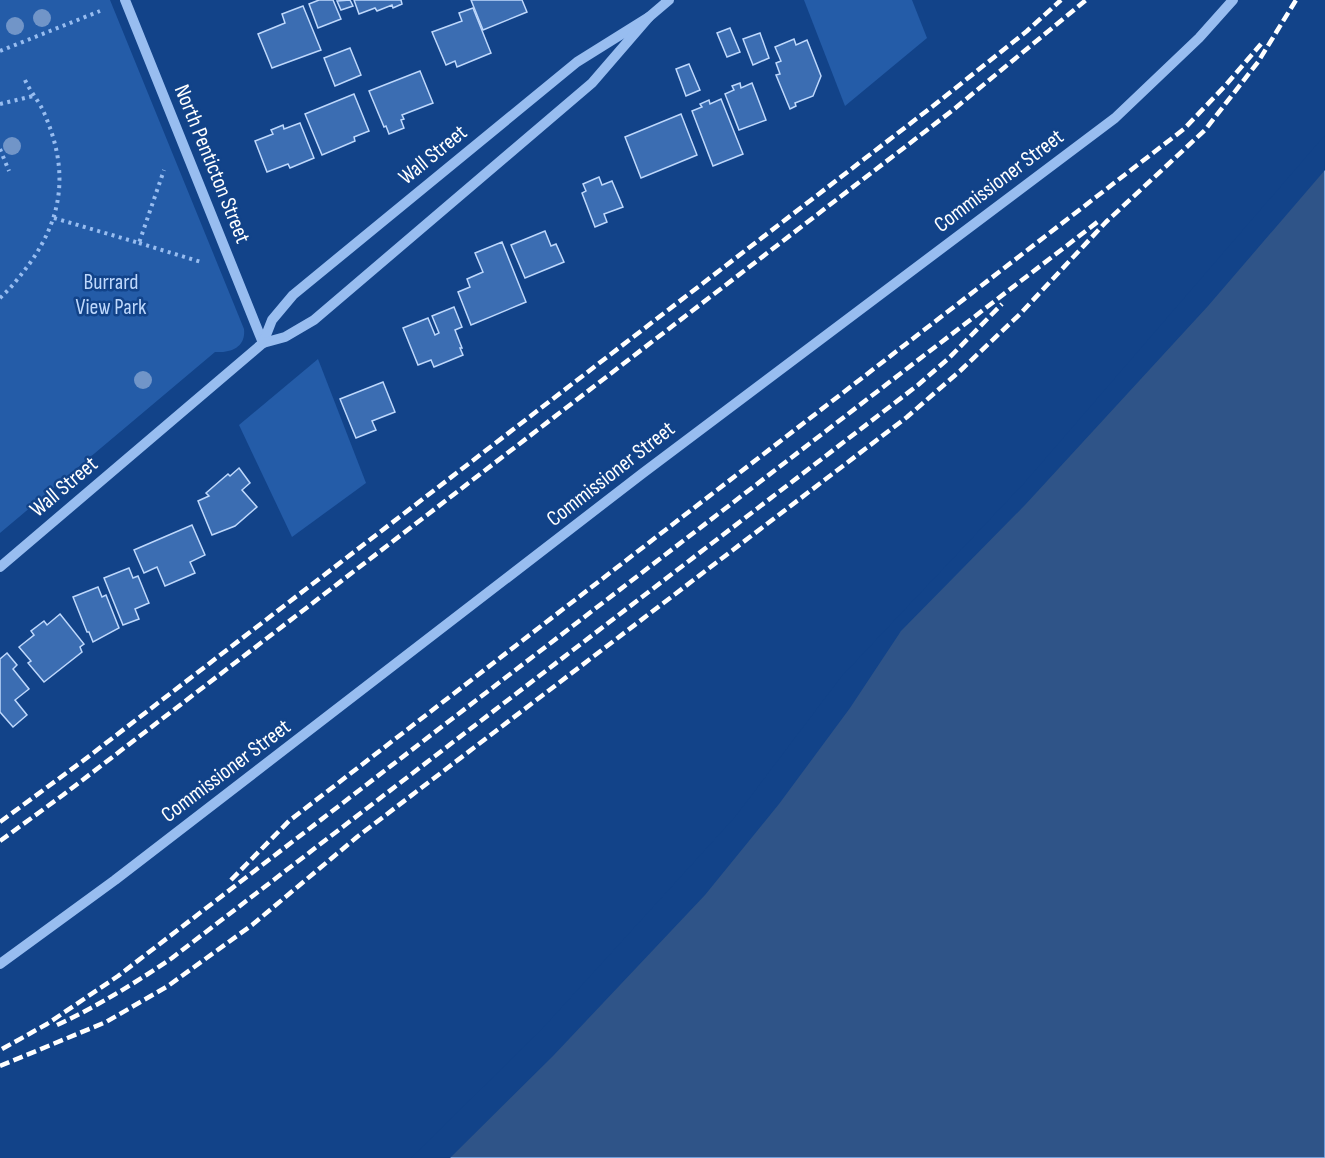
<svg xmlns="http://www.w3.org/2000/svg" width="1325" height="1158" font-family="'Sofia Sans Condensed',sans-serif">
<rect width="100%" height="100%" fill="#124389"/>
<g fill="#245ca8">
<path d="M0,0H110L244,329C246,347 231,353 215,352L0,533Z"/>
<path d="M804,0H912L927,38L845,106Z"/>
<path d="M318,359L366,483L292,537L239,425Z"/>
</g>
<path fill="#2f5488" stroke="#89b8f4" stroke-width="1.5" d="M1325,138V1158H414L543,1032L737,819Z"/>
<path fill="#124389" d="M1325,135V170L1208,306L1025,505L901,631L850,708L779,804L705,895L553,1056L450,1158H411L541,1030L735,817L841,677L1026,481Z"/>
<g fill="#3b6db2" stroke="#bed8fc" stroke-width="1.5">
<path d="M319,0H333L341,19L318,28L309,4Z"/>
<path d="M350,0L353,6L341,10L337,1Z"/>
<path d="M354,0H401L402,4L393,8L392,5L377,11L375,8L359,14Z"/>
<path d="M471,0H522L527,12L483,30Z"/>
<path d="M303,6L321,50L272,68L258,34L285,23L282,14Z"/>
<path d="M473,8L491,53L457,67L455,61L446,65L432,32L462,21L459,13Z"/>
<path d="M730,28L740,52L727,57L717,33Z"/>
<path d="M760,33L769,58L753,65L743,39Z"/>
<path d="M794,39L796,45L807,40L821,76L813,96L795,103L796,106L790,109L776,75L780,74L776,63L781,61L775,47Z"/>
<path d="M350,48L361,75L335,86L324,58Z"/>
<path d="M689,64L700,90L686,96L676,69Z"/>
<path d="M420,71L433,103L402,115L404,119L401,120L404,128L389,134L386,126L384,127L369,91Z"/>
<path d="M740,83L741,88L752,83L766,120L739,130L725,94L734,90L732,86Z"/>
<path d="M354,94L369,131L354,137L355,141L322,155L305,114Z"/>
<path d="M721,99L743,154L713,166L692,111L702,107L700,104L709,100L710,104Z"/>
<path d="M681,114L697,155L641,178L625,137Z"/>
<path d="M300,123L314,158L290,168L288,164L267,172L255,141L273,134L271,130L283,125L284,129Z"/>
<path d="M599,177L602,185L612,181L623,207L604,214L607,222L595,227L582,193L586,191L583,184Z"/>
<path d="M545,231L551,246L556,244L564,262L525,278L511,245Z"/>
<path d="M502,242L526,302L471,325L458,292L470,287L467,279L483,272L475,253Z"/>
<path d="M454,307L462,327L455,330L462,348H460L463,355L434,367L431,360L418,365L403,328L428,318L435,335L439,333L432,316Z"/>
<path d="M383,382L395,412L372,421L376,430L356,438L340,399Z"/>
<path d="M239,468L250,483L242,490L257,507L235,526L212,535L198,501L209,496L206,493L228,474L230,476Z"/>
<path d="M192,525L205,555L190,562L195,573L165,586L157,567L144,573L134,550Z"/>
<path d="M129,568L133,578L138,576L149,603L135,609L139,619L123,625L104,578Z"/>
<path d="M98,587L102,597L106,595L119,628L93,642L89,632H87L73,597Z"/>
<path d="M60,614L84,644L80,647L82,652L44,682L28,663L31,661L19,647L34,635L31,631L44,621L47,625Z"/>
<path d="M7,653L17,665L13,669L29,689L15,700L27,715L13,727L0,712V659Z"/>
</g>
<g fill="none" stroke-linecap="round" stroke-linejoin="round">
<g stroke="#98bdf0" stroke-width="4" stroke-dasharray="3 4.5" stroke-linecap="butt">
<path d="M0,51L100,11"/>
<path d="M0,104L33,96"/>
<path d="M0,149L9,171"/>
<path d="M54,218L139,243L164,170"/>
<path d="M139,243L201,262"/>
<path d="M0,298C12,287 21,275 30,263C64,215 68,169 45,115C40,102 31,93 25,80"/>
</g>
<g stroke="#98bdf0" stroke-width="10">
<path d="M125,0L263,343"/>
<path d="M263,343L272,320L293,295L577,62L649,17L669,0"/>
<path d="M0,567L263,343L285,337L314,320L592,83L649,17"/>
<path d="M0,964L115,880L643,473L1115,118L1199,38L1233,0"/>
</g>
<g stroke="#fff" stroke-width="4.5" stroke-dasharray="10 4.5" stroke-linecap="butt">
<path d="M0,822L84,760L933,106L1027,31L1061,0"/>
<path d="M0,841L63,795L253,649L953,110L1086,0"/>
<path d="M231,880L289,821L1184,129L1225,86L1261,44"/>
<path d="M57,1025C98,1006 135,983 172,958L918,385L949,358L1002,304"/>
<path d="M2,1049L47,1024L118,976L1100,220"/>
<path d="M0,1066L106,1022L168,986L252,925L357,837L907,417L960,371L1020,314L1106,222L1205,130L1258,62L1296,0"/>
</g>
</g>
<g fill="#7195c8">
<circle cx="42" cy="18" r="9"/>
<circle cx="15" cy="26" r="9"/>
<circle cx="12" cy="146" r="9"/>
<circle cx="143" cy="380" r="9"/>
</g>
<g text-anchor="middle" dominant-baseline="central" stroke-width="5" stroke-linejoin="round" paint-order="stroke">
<g font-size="22" fill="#fff" stroke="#124389">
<text transform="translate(433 155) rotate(-39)">Wall Street</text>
<text transform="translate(212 164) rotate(68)">North Penticton Street</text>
<text transform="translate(999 181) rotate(-37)">Commissioner Street</text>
<text transform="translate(611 474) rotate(-38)">Commissioner Street</text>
<text transform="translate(64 487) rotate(-40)">Wall Street</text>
<text transform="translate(226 771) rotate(-37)">Commissioner Street</text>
</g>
<g font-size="22" fill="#bed8fc" stroke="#124389">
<text x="111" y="282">Burrard<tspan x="111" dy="25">View Park</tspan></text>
</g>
</g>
</svg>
